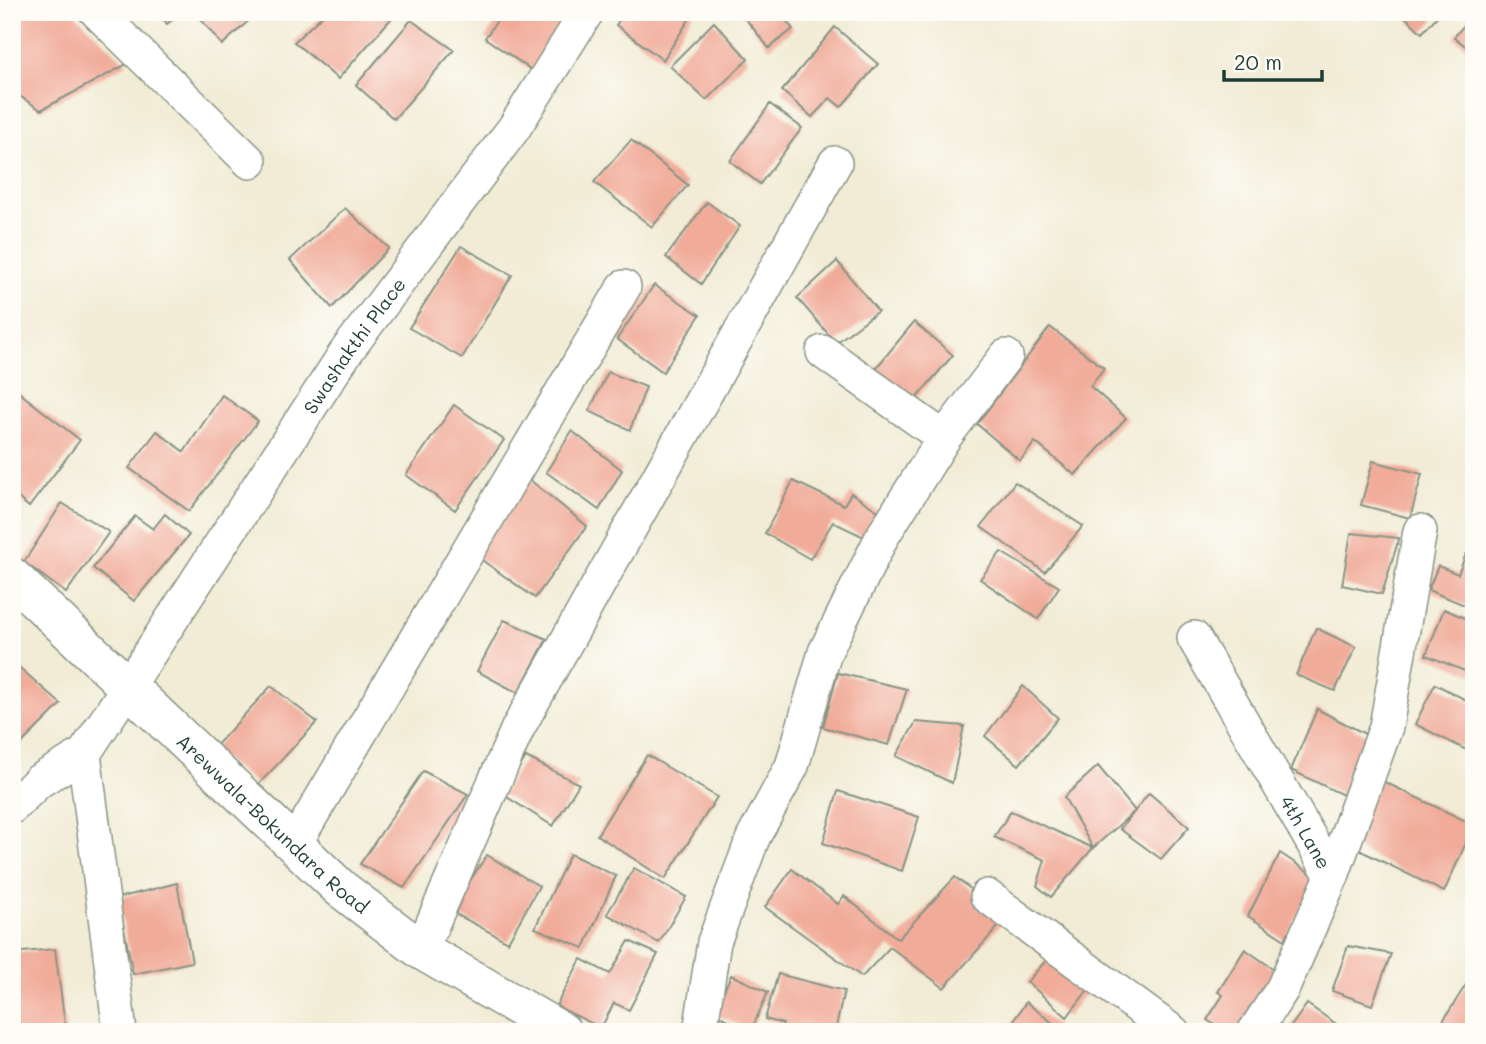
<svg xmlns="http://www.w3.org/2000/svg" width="1486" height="1044" font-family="Mali,sans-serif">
<rect width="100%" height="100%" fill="#fdfcf7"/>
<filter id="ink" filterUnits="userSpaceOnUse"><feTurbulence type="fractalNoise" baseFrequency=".0143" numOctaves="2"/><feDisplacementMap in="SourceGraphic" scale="14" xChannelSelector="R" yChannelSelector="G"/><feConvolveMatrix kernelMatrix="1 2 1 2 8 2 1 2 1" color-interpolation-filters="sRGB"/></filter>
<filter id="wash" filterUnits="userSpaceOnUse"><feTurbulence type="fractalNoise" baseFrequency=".00686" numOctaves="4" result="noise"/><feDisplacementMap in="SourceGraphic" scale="28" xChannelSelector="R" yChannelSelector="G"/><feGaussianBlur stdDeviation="1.57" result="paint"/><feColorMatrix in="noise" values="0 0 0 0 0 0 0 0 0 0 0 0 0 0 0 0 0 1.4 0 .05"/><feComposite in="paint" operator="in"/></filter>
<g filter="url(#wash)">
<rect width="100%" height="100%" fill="#f2ecd6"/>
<g id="blocks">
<g fill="#f1ab99">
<path d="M12,12H73L127,64L41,110L12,91Z"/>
<path d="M159,12H182L167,24Z"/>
<path d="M195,12H252L255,15L222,45Z"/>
<path d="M326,12H397L338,79L294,42Z"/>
<path d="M503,12H569L533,71L485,38Z"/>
<path d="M625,12H694L663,60L616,25Z"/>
<path d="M740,12H779L793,29L769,48Z"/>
<path d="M1400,12H1441L1422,33Z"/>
<path d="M1474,13V53L1454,37Z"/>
<path d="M411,20L454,50L394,119L356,85Z"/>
<path d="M714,22L748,59L706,100L670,66Z"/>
<path d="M835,27L878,64L841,107L830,98L812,117L782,91Z"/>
<path d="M770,104L802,128L760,184L730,161Z"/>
<path d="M631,140L688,185L652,227L594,182Z"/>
<path d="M707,202L740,226L701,284L666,257Z"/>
<path d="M345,208L389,248L332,308L290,260Z"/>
<path d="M461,246L512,275L462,358L409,328Z"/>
<path d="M837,261L878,311L836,343L797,298Z"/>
<path d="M654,285L700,315L663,372L617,339Z"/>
<path d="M914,322L953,355L914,401L876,368Z"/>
<path d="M1050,327L1104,368L1090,386L1126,418L1075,475L1035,442L1020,461L977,424Z"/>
<path d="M608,372L646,387L630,430L589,411Z"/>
<path d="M12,387L80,440L29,507L12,493Z"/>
<path d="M222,395L258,421L189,511L129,468L157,431L184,452Z"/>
<path d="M454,405L504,440L455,510L406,475Z"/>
<path d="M572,431L622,470L599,510L546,472Z"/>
<path d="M1373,461L1422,474L1410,518L1361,505Z"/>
<path d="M525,476L587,526L535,598L472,553Z"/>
<path d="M793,481L844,505L851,493L878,511L864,537L833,522L810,559L765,533Z"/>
<path d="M1015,482L1083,526L1045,572L981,527Z"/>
<path d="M62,503L109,532L66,593L24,562Z"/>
<path d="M165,514L189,535L134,601L93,568L135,516L153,529Z"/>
<path d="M1351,533L1399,538L1382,594L1342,585Z"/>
<path d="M1001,552L1059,587L1038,619L980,579Z"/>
<path d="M1466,554L1474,557V609L1428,590L1438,566L1458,574Z"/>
<path d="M1444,609L1474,622V675L1426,655Z"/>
<path d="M504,620L547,639L518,693L477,671Z"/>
<path d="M1316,628L1356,647L1335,691L1296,675Z"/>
<path d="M12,661L61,704L12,753Z"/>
<path d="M838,673L907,689L889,745L823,727Z"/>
<path d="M1435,684L1474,704V734L1466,750L1415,724Z"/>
<path d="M271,686L317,722L258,785L212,750Z"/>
<path d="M1023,686L1058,718L1019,765L985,736Z"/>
<path d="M1317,709L1369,736L1343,795L1291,770Z"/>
<path d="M916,722L964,726L952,783L896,756Z"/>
<path d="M647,755L717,797L665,879L597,835Z"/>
<path d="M526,757L579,784L553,826L502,794Z"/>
<path d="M1098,766L1135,811L1149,793L1189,827L1161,859L1120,829L1135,811L1093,848L1051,897L1037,886L1045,860L994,837L1011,811L1093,848L1064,797Z"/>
<path d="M423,771L468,794L404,888L360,864Z"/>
<path d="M1378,779L1474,825L1444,892L1351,846Z"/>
<path d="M838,791L919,817L902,871L823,843Z"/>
<path d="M1280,853L1316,877L1285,940L1248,916Z"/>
<path d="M570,854L616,876L584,948L535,928Z"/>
<path d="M487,855L539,886L508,942L450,911Z"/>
<path d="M634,868L686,897L659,943L607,914Z"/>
<path d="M792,869L838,904L844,896L898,939L955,877L1007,917L944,988L890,947L862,977L765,907Z"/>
<path d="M177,883L192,962L133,974L118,898Z"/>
<path d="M629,941L658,954L629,1010L614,1003L601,1028L556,1006L581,959L610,974Z"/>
<path d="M1348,946L1391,954L1372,1005L1332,991Z"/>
<path d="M55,949L66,1032H12V953Z"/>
<path d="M1056,949L1094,982L1067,1017L1027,982Z"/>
<path d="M1245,949L1275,970L1244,1032H1226L1207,1020L1223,995L1218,992Z"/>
<path d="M778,974L844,991L835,1032H780L783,1024L765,1019Z"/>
<path d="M731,975L768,992L751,1031L714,1013Z"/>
<path d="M1467,983L1474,987V1032H1436Z"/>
<path d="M1026,1002L1064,1032H1006Z"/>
<path d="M1307,1004L1348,1032H1287Z"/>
</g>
</g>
</g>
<g filter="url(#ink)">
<use href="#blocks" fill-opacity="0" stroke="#889485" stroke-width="2"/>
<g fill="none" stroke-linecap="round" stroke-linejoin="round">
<defs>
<g id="minor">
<path d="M97,12L250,162"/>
<path d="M823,352L944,438"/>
<path id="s1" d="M1194,638L1332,876L1283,988L1254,1032"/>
<path d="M12,807L39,781L84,754"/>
<path d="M294,845L624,287"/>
<path d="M1332,876L1386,727L1420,531"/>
<path d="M987,896L1173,1032"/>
<path d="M421,950L518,728L835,163"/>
<path id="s2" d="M120,1032L84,754L346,352L514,128L587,12"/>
<path d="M700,1032L714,942L753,838L792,766L825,652L882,537L944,438L1006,356"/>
</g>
<g id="tertiary">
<path id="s3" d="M12,577L340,888L421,950L562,1032"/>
</g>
</defs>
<use href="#minor" stroke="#889485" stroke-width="36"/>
<use href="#tertiary" stroke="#889485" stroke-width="41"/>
<use href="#minor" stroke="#fff" stroke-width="33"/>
<use href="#tertiary" stroke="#fff" stroke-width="38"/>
</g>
</g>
<g text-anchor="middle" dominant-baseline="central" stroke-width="7" stroke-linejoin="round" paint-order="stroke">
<g font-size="19" fill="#1f3d34" stroke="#fdfcf7">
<text stroke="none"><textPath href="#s2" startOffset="770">Swashakthi Place</textPath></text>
<text stroke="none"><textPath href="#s3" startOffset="359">Arewwala-Bokundara Road</textPath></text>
<text stroke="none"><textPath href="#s1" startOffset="224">4th Lane</textPath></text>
</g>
</g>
<rect width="1486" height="1044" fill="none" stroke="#fdfcf7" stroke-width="42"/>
<path d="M1224 70v10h98v-10" fill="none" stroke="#1f3d34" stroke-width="3.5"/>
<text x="1234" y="70" font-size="21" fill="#1f3d34" stroke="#fdfcf7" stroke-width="5" paint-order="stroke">20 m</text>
</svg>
